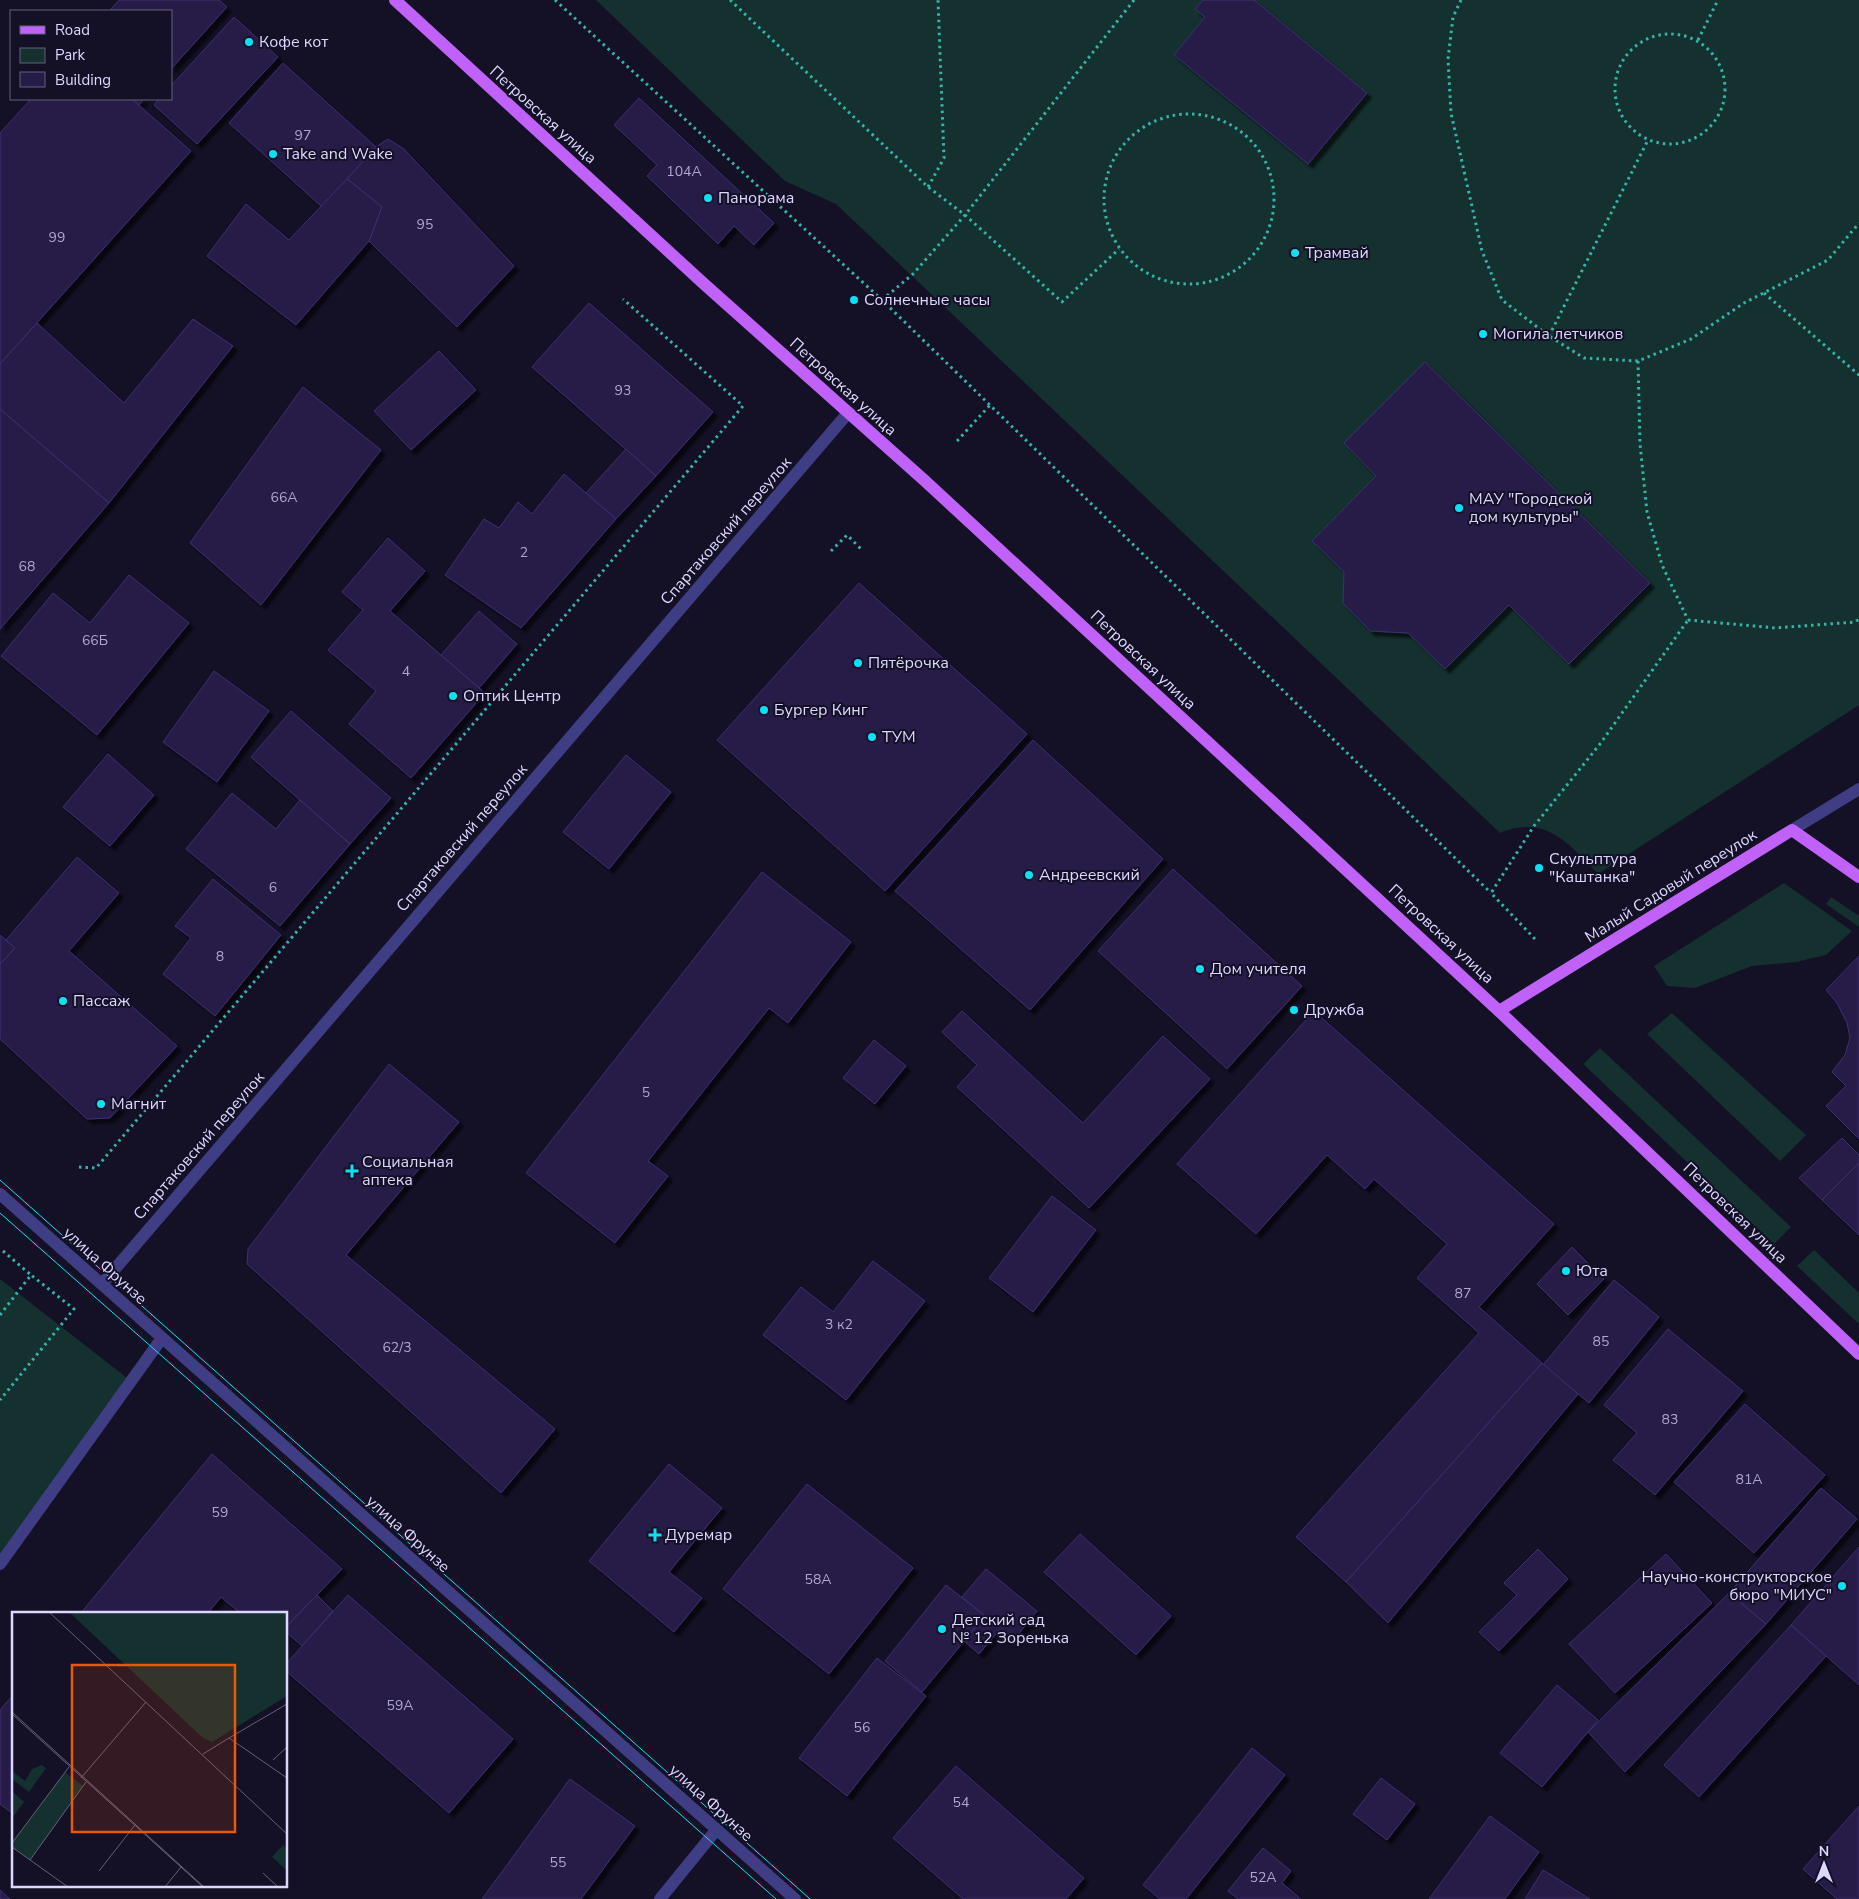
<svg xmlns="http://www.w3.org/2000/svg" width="1859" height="1899" font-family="'Nunito Sans',sans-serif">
<defs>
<filter id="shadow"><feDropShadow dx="4.5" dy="4.5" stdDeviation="1" flood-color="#0009"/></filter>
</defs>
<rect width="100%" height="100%" fill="#141026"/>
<g fill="#14302f">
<path d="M596,0H1859V705L1598,874C1569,844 1546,814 1500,833L836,204L785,181Z"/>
<path d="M1784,883L1852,931L1826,955L1796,962L1752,966L1695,988L1667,986L1654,966Z"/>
<path d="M1831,897L1859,916V927L1826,904Z"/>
<path d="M1672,1013L1806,1135L1780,1161L1647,1034Z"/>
<path d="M1600,1048L1791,1227L1774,1244L1583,1064Z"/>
<path d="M1814,1250L1859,1293V1324L1797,1266Z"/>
<path d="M0,1279L131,1381L0,1564Z"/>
</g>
<g fill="#251d47" stroke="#3c3072" filter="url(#shadow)">
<path d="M119,0H219L227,7L171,69V11H109Z"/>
<path d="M1203,0H1254L1367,93L1308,164L1174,55L1205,17L1195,9Z"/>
<path d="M234,17L278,57L197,144L154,105L159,99H171V86Z"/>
<path d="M283,63L376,147L322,207L229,123Z"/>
<path d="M639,98L774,223L754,245L734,226L718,244L647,176L657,165L614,125Z"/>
<path d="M31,99H132L191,151L0,364V133Z"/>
<path d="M132,99H144L139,105Z"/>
<path d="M388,139L404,149L514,266L457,327L369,241L382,207L347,179L376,147Z"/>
<path d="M347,179L382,207L369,241L296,325L207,256L246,204L289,240Z"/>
<path d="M589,303L713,412L656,476L532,367Z"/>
<path d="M193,319L233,346L109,503L0,409V364L37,323L124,403Z"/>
<path d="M439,351L476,390L411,450L374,411Z"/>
<path d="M1425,362L1650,583L1569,664L1509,605L1445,669L1408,633L1370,631L1343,603L1344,572L1312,541L1376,476L1344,443Z"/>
<path d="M303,387L381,450L261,605L190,543Z"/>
<path d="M0,409L109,503L0,629Z"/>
<path d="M626,449L656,476L616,519L586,493Z"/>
<path d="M564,474L616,519L521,628L445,575L484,519L499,528L518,502L532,514Z"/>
<path d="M388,538L425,571L390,611L485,693L411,778L349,724L376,691L328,650L363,610L342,592Z"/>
<path d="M129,575L189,623L97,735L1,656L53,593L90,623Z"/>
<path d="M859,583L1027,734L885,891L717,740Z"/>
<path d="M479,611L517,644L479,688L441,655Z"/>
<path d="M214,671L269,711L217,782L163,742Z"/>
<path d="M291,711L391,798L350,844L251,757Z"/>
<path d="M1033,740L1163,859L1030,1010L895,891Z"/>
<path d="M108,754L154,795L110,846L63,807Z"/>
<path d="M626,755L671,792L609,869L563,832Z"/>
<path d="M232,793L276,829L300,800L350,844L280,926L186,849Z"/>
<path d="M77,857L119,893L69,951L177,1046L110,1118L87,1119L0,1039V964L15,948L6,940Z"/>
<path d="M1173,869L1302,986L1227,1069L1098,951Z"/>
<path d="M762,872L851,942L788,1023L769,1008L648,1161L668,1176L615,1243L526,1173Z"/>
<path d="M213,879L281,935L215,1016L163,974L191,938L175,926Z"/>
<path d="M0,935L15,948L0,964Z"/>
<path d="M1859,956V1139L1826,1106L1846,1086L1832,1072L1845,1055L1850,1038L1847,1023L1837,1003L1826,990Z"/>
<path d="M962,1011L1083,1123L1163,1036L1210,1079L1089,1208L957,1087L977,1065L942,1032Z"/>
<path d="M1314,1011L1554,1224L1479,1307L1542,1363L1346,1582L1296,1537L1479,1333L1417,1278L1447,1244L1374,1179L1365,1189L1327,1155L1256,1234L1177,1164Z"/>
<path d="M874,1040L906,1066L875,1104L843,1078Z"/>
<path d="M389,1064L459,1122L346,1255L555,1429L501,1493L247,1264L248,1249Z"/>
<path d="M1842,1138L1859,1155V1163L1822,1200L1799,1178Z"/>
<path d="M1859,1163V1235L1822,1200Z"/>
<path d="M1052,1196L1096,1230L1033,1312L989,1278Z"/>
<path d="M1572,1247L1604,1279L1568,1315L1537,1284Z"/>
<path d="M873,1261L925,1301L846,1400L763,1335L801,1287L833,1312Z"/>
<path d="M1614,1280L1659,1317L1589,1403L1543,1365Z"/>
<path d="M1668,1329L1743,1391L1655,1495L1613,1460L1637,1433L1604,1405Z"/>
<path d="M1542,1363L1578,1394L1388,1623L1346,1582Z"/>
<path d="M1745,1404L1825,1475L1754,1553L1674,1482Z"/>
<path d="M212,1454L342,1569L286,1627V1613H240L221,1597L208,1613H81Z"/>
<path d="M669,1464L722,1508L669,1572L702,1598L674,1632L589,1561Z"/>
<path d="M807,1484L913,1568L829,1674L723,1589Z"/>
<path d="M1821,1488L1857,1519L1766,1624L1729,1593Z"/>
<path d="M1080,1534L1171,1616L1136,1655L1044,1572Z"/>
<path d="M1859,1547V1685L1791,1625Z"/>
<path d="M1538,1549L1568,1579L1499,1651L1479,1632L1517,1595L1504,1583Z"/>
<path d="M1666,1554L1712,1603L1615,1693L1569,1644Z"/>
<path d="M986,1569L1037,1611L1013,1641L999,1630L979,1654L964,1641L985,1616L962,1597Z"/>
<path d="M946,1585L985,1616L922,1692L885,1661Z"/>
<path d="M1729,1593L1766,1624L1625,1772L1588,1732Z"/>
<path d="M317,1595L333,1611L302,1646L286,1632V1627Z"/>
<path d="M348,1595L513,1739L449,1813L286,1671V1664Z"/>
<path d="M1791,1625L1826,1656L1699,1797L1664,1765Z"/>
<path d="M877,1658L926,1696L847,1796L799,1758Z"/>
<path d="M1557,1685L1598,1720L1542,1787L1500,1753Z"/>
<path d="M14,1694V1815L0,1804V1710Z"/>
<path d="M1252,1748L1285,1775L1186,1899H1160L1143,1885Z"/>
<path d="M956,1766L1084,1878L1066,1899H963L893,1838Z"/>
<path d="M1381,1778L1415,1804L1387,1840L1353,1814Z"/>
<path d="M570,1779L635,1826L581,1899H482Z"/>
<path d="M1859,1806V1899H1837L1803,1869Z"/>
<path d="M1490,1816L1539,1852L1505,1899H1429Z"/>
<path d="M1263,1848L1291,1871L1282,1883L1301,1899H1238L1228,1891Z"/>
<path d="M1543,1870L1590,1899H1525Z"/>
<path d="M0,1890L10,1899H0Z"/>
</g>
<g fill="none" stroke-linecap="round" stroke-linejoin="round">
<g stroke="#34b5ac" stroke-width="3" stroke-dasharray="2.5 4" stroke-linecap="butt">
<path d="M555,0L882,300L1491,893"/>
<path d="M730,0L928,187L965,215L1062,302L1119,249"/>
<path d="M1461,0L1453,17L1448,59L1451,113L1482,251L1502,300L1549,336L1584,358L1638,361L1691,339L1744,303L1828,260L1859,223"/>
<circle cx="1670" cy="89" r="55"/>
<path d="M1698,40L1718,0"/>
<circle cx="1189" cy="199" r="85"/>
<path d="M928,187L944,158L938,0"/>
<path d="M1764,293L1859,375"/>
<path d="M882,300L913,274L965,215L1134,0"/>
<path d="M1549,336L1648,140"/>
<path d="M1638,361L1640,444L1647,512L1662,565L1688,620"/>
<path d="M957,441L991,404"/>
<path d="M831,551L847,535L862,550"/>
<path d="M1688,620L1776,628L1855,622L1859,619"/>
<path d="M1535,939L1491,893L1534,826L1600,744L1688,620"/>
<path d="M79,1167L96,1168L743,406L623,299"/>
<path d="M3,1251L31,1275"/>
<path d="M0,1315L31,1275L74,1309L0,1400"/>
</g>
<g stroke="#3f3d84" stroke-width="12">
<path d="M1792,830L1859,789"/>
<path d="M0,1194L795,1899"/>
<path d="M102,1284L848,413"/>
<path d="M0,1564L162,1338"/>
<path d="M660,1899L717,1829"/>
</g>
<g stroke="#c062f9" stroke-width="12">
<path d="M395,0L703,283L924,480L1499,1011L1859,1354"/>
<path d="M1499,1011L1792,830L1859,877"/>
</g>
<g stroke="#0ae1f6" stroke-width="1">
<path d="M0,1180L810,1899"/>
<path d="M0,1213L776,1899"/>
</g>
</g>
<g fill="#0ae1f6" stroke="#141026" stroke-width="2">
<circle cx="249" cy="42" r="5"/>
<circle cx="273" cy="154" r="5"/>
<circle cx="708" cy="198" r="5"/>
<circle cx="1295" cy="253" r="5"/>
<circle cx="854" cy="300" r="5"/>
<circle cx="1483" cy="334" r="5"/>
<circle cx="1459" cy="508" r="5"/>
<circle cx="858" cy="663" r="5"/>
<circle cx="453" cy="696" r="5"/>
<circle cx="764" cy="710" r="5"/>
<circle cx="872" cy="737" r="5"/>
<circle cx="1539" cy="868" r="5"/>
<circle cx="1029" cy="875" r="5"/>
<circle cx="1200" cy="969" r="5"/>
<circle cx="63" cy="1001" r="5"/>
<circle cx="1294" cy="1010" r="5"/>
<circle cx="101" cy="1104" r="5"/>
<path d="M349.5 1163.5h5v5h5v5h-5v5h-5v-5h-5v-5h5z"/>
<circle cx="1566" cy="1271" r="5"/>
<path d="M652.5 1527.5h5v5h5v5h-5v5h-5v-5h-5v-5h5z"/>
<circle cx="1842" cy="1586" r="5"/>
<circle cx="942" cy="1629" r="5"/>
</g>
<g text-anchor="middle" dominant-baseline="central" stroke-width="4" stroke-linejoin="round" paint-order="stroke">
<g font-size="14" fill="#aea8d0">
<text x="303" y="135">97</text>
<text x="684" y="171">104А</text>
<text x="425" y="224">95</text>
<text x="57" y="237">99</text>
<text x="623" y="390">93</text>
<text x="284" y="497">66А</text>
<text x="524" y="552">2</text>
<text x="27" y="566">68</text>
<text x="95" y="640">66Б</text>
<text x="406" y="671">4</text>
<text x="273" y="887">6</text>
<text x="220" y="956">8</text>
<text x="646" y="1092">5</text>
<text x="1463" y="1293">87</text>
<text x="839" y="1324">3 к2</text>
<text x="1601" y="1341">85</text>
<text x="397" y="1347">62/3</text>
<text x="1670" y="1419">83</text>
<text x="1749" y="1479">81А</text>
<text x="220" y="1512">59</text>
<text x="818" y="1579">58А</text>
<text x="400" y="1705">59А</text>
<text x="862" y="1727">56</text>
<text x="961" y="1802">54</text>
<text x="558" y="1862">55</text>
<text x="1263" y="1877">52А</text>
</g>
<g font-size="16" fill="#dbd7fe" stroke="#141026" text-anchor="start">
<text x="259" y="42">Кофе кот</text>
<text x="283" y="154">Take and Wake</text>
<text x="718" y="198">Панорама</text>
<text x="1305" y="253">Трамвай</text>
<text x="864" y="300">Солнечные часы</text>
<text x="1493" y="334">Могила летчиков</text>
<text x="1469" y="499">МАУ "Городской<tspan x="1469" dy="18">дом культуры"</tspan></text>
<text x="868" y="663">Пятёрочка</text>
<text x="463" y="696">Оптик Центр</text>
<text x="774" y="710">Бургер Кинг</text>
<text x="882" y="737">ТУМ</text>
<text x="1549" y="859">Скульптура<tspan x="1549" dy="18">"Каштанка"</tspan></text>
<text x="1039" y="875">Андреевский</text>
<text x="1210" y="969">Дом учителя</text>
<text x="73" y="1001">Пассаж</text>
<text x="1304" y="1010">Дружба</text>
<text x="111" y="1104">Магнит</text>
<text x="362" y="1162">Социальная<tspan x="362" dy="18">аптека</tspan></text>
<text x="1576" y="1271">Юта</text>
<text x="665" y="1535">Дуремар</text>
<text x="1832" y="1577" text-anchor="end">Научно-конструкторское<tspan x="1832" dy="18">бюро "МИУС"</tspan></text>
<text x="952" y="1620">Детский сад<tspan x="952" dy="18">№ 12 Зоренька</tspan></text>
</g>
<g font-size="16" fill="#dbd7fe" stroke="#141026">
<text transform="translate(543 115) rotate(42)">Петровская улица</text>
<text transform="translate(843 387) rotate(42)">Петровская улица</text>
<text transform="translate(726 531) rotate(-49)">Спартаковский переулок</text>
<text transform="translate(1143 660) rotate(43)">Петровская улица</text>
<text transform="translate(462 838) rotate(-49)">Спартаковский переулок</text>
<text transform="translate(1671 886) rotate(-32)">Малый Садовый переулок</text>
<text transform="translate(1441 934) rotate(43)">Петровская улица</text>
<text transform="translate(199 1146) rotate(-49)">Спартаковский переулок</text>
<text transform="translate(1735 1213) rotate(44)">Петровская улица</text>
<text transform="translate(105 1266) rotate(42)">улица Фрунзе</text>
<text transform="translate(408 1534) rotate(42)">улица Фрунзе</text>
<text transform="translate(711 1803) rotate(42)">улица Фрунзе</text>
</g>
</g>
<g transform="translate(12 1612)">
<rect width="275" height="275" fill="#141026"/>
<path d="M57,0H275V84L200,130L191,126ZM30,153L34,156L17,180L0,167V159L13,169L20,157ZM53,160L71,174L18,248L0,235V231ZM0,179L12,190L0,206ZM271,233L275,237V259L260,245Z" fill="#14302f"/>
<path fill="none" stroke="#64607c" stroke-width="1" d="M37,0L275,222M0,100L192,275M0,102L191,275M217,126L275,92M191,142L217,126L275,166M261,148L275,135M69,166L134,90M0,231L57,155M0,235L56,275M18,248L74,170M87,259L123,213M251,261L266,275M153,275L169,255"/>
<path fill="#e8590c" fill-opacity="0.15" stroke="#e8590c" stroke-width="2.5" d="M60,53H223V220H60Z"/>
<rect width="275" height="275" fill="none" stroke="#dbd7fe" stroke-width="2.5"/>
</g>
<rect x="10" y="10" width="162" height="90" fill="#141026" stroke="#64607c"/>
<rect x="20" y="26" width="25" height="8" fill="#c062f9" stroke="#64607c"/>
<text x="55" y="35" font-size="15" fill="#dbd7fe">Road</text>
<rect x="20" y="48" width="25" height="15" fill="#14302f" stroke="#64607c"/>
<text x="55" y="60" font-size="15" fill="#dbd7fe">Park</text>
<rect x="20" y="72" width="25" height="15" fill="#251d47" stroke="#64607c"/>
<text x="55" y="85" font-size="15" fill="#dbd7fe">Building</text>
<g transform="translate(1824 1864)" stroke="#141026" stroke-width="4" paint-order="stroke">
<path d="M0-4L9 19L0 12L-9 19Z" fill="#dbd7fe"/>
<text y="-8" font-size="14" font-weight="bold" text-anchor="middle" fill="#dbd7fe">N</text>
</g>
</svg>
